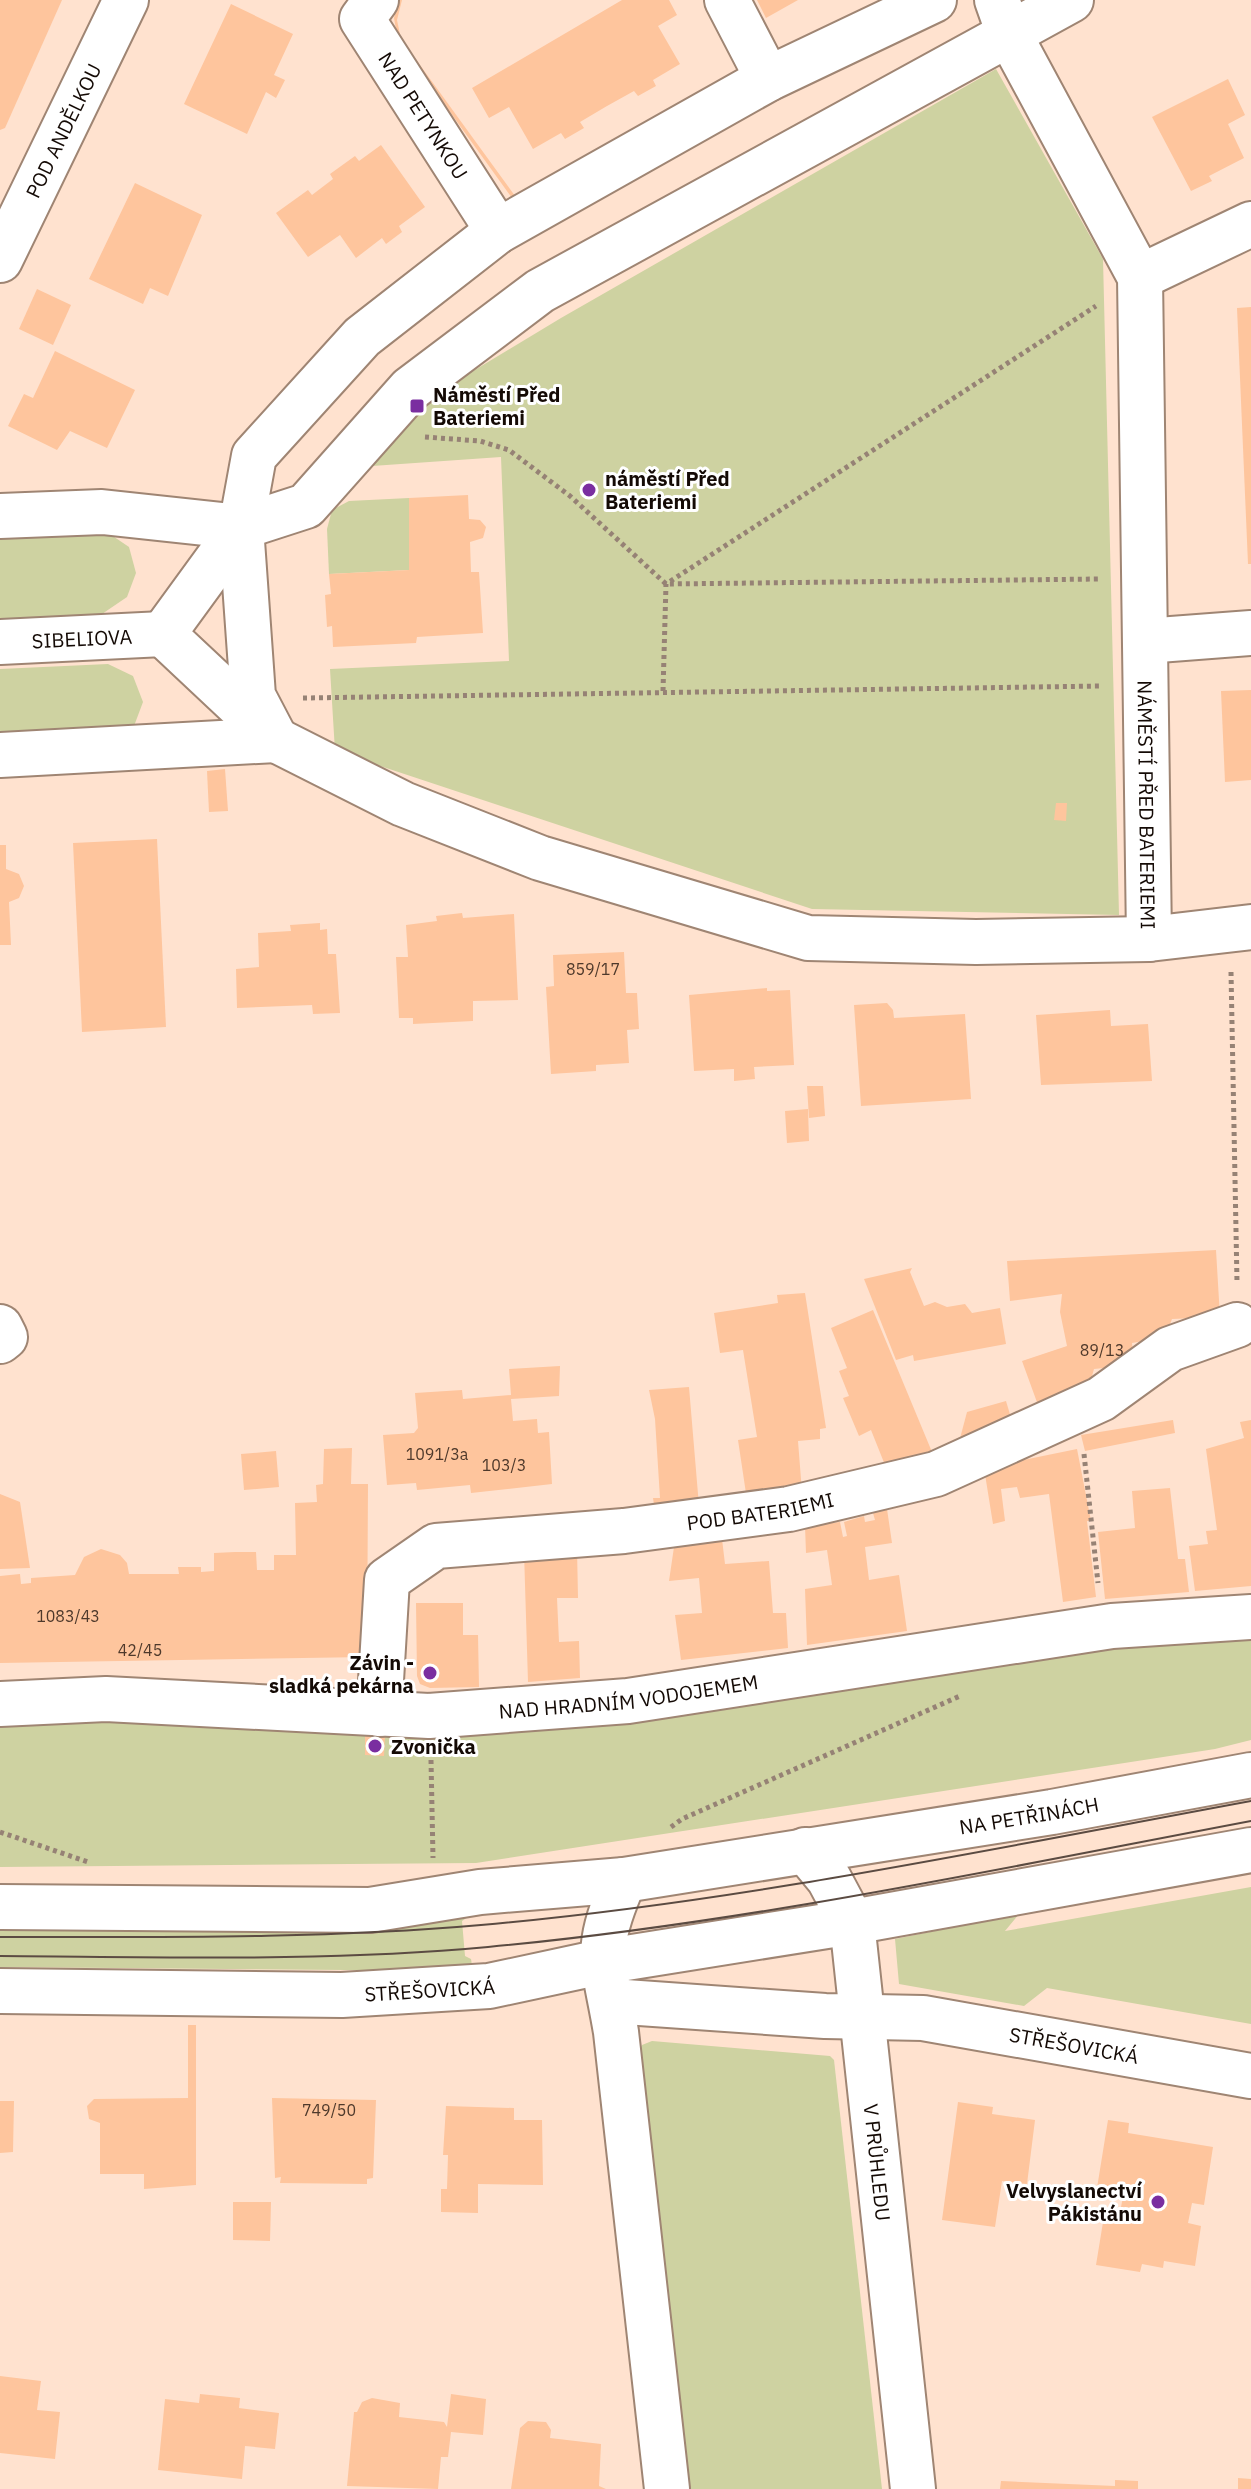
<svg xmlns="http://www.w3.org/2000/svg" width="1251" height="2489" font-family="'IBM Plex Sans',sans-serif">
<rect width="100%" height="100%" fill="#ffe2cf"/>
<g fill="#ced2a1">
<path d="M996,69L1103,259L1119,915L812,909L335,751L330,669L509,661L501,457L372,466L430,397L561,318Z"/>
<path d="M409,498V570L329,574L327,529L332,510L349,501Z"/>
<path d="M98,526L129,547L136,573L127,597L102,614L0,620V531Z"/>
<path d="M108,664L133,676L143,702L134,726L0,746V669Z"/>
<path d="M1251,1637V1740L1215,1749L476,1863L0,1867V1723L156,1715L438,1739L1132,1646Z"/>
<path d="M1251,1887V2024L1047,1988L1024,2006L899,1984L895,1939L1019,1914L1005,1931Z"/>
<path d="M465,1906L468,1917L462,1921L465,1956L471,1959L473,1971L0,1967V1929Z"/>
<path d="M652,2041L830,2056L834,2060L882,2489H688L639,2051L642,2045Z"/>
</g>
<g fill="#fec59d">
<path d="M0,0H62L5,128L0,130Z"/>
<path d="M399,0H402L397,20L401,39L515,196L512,198L398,40L394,18Z"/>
<path d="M622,0H669L677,15L658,26L680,64L653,80L656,86L638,96L634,91L607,106L580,122L584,128L565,139L561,133L533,149L509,107L489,118L472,88Z"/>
<path d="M757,0H798L766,18Z"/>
<path d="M231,4L293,34L274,75L285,80L276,98L266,92L247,134L184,104Z"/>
<path d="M1228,79L1245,115L1228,124L1244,158L1209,176L1212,181L1191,191L1152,117Z"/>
<path d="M381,145L425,207L399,226L402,232L386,244L382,238L356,258L340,235L308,257L276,213L308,190L312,195L333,179L330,174L355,156L359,161Z"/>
<path d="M135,183L202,215L168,296L150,288L143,304L89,279Z"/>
<path d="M37,289L71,305L53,345L19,329Z"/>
<path d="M1251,307V564H1248L1237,308Z"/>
<path d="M55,351L135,390L107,448L70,431L57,450L8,426L24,394L33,398Z"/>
<path d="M468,495L469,519L480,520L486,527L483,538L470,542L471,572H479L483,633L417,637L416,643L333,647L332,626L327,627L325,595L331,594L329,574L409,570V498Z"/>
<path d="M1251,690V780L1225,782L1221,691Z"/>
<path d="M225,769L228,811L209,812L207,771Z"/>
<path d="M1056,803H1067L1066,821L1054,820Z"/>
<path d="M157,839L166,1027L82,1032L73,843Z"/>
<path d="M0,845H6V869L19,874L24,886L19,898L9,902L11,945H0Z"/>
<path d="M462,913L463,918L514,914L518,1000L473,1001V1021L413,1024V1018H399L396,957H408L406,925L437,921L436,916Z"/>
<path d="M320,923V930L327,929L328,954H336L340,1013L313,1014L312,1005L237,1008L236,969L259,967L258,933L291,931L290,925Z"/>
<path d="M624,952L626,993H637L639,1029L627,1030L629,1063L596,1065V1071L551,1074L546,987L554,986L553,955Z"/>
<path d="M767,988V991L790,990L794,1065L754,1067L755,1079L734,1081V1069L694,1071L689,995Z"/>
<path d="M887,1003L893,1010L894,1018L965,1014L971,1099L861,1106L854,1005Z"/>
<path d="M1110,1010L1111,1026L1148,1024L1152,1081L1041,1085L1036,1015Z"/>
<path d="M807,1086H823L825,1116L809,1118Z"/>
<path d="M808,1109L809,1141L787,1143L785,1111Z"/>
<path d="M1216,1250L1220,1317L1172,1319L1165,1337L1132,1343L1134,1365L1094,1369L1087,1394L1042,1416L1022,1361L1067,1346L1060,1312L1062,1294L1010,1301L1007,1261Z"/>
<path d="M912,1268L910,1272L924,1306L935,1302L947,1307L965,1304L972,1313L1000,1308L1006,1344L914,1361L913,1355L896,1360L864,1279Z"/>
<path d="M805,1293L826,1428L820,1429V1439L798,1441L802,1492L747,1500L738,1440L757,1437L743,1350L720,1353L714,1313L778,1303L777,1295Z"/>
<path d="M873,1310L932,1452L887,1470L871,1430L859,1436L843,1398L849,1396L839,1371L847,1368L831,1328Z"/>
<path d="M560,1366L559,1396L511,1399L513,1421L537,1419L538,1433L549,1432L552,1484L471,1493L470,1485L417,1490L416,1483L387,1485L383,1435L414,1433L418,1428L415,1393L462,1390L463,1399L511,1395L509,1369Z"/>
<path d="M689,1387L699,1506L655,1511L653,1498H660L655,1419L649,1390Z"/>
<path d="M1006,1401L1014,1428L958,1446L967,1412Z"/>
<path d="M1173,1420L1175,1433L1085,1451L1081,1435Z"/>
<path d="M1251,1420V1586L1195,1591L1189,1546L1208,1544L1206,1531L1217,1530L1206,1449L1244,1438L1240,1422Z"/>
<path d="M352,1448L351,1484H368L367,1657L0,1663V1576L20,1574L21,1584L31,1583V1578L75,1575L84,1557L101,1549L120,1555L127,1563L129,1574H179L178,1567H201V1572L214,1571V1553L235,1552H256L257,1570H274V1555H296L295,1503L317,1502L316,1485L323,1484L324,1449Z"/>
<path d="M1077,1449L1091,1521H1087L1096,1597L1063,1602L1049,1494L1020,1498L1017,1487L1001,1489L1005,1521L993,1524L984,1468Z"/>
<path d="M276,1451L279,1487L244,1490L241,1454Z"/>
<path d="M1170,1488L1178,1559H1185L1189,1592L1105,1599L1098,1532L1135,1528L1132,1491Z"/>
<path d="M0,1494L20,1502L30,1568L0,1569Z"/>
<path d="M887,1509L892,1543L865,1547L869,1580L899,1575L907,1631L807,1645L805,1589L832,1585L827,1550L806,1553L805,1526L840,1522L843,1537L847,1536L844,1522L864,1516L865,1522L875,1520L873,1513Z"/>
<path d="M722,1539L725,1564L769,1561L773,1613H786L788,1648L681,1660L675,1615L702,1613L699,1578L669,1581L674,1547L697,1540Z"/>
<path d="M577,1548L578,1598H557L559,1642L579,1641L580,1678L528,1682L524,1552Z"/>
<path d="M416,1603H463V1635H478L479,1687L430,1688L420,1684L417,1676Z"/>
<path d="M365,1736L385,1737L384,1756L365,1755Z"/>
<path d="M188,2025H196V2185L144,2189V2174H100V2123L89,2119L87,2106L94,2099L188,2098Z"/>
<path d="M272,2098L376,2100L373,2178L367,2179V2184L280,2183L281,2177L275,2178Z"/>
<path d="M0,2101H14L13,2152L0,2153Z"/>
<path d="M958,2102L993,2107L992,2114L1035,2120L1027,2184L1002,2181L995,2227L942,2220Z"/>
<path d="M446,2106L514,2108V2120H542L543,2185L478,2184V2213L441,2212V2189H447L448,2155H443Z"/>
<path d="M1108,2120L1129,2123L1128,2133L1213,2147L1204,2205L1192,2203L1188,2223L1201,2226L1195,2266L1164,2261L1163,2268L1142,2264L1140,2272L1096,2265L1105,2210L1120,2212L1124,2192L1097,2188Z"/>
<path d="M233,2202H271L270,2241L233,2240Z"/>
<path d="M0,2376L41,2381L37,2410L60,2412L55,2459L0,2453Z"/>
<path d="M200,2394L240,2398L239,2408L279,2413L275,2449L245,2446L242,2479L158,2470L165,2399L199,2403Z"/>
<path d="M451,2394L486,2399L483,2435L451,2432L448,2457H441L438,2489L347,2486L354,2412H357L362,2402L372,2398L400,2403L399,2417L444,2422L447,2427Z"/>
<path d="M528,2421L546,2422L551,2430L550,2438L601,2444L599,2486L606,2489H511L520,2428Z"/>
<path d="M1238,2478L1251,2479V2489H1238Z"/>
<path d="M1115,2480L1138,2481V2489H1000L1001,2481L1115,2486Z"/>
</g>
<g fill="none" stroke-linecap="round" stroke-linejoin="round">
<defs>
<g id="minor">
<path id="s1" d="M376,0L362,19L498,231"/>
<path d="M727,0L768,79"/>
<path id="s2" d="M997,0L1009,34L1140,277L1149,939"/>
<path id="s3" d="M0,260L126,0"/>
<path d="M1140,277L1251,224"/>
<path d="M0,516L102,512L241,527L306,506L410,389L540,291L1071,0"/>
<path d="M163,634L276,740L403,804L540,858L808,938L976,942L1149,939L1251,927"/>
<path d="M163,634L241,527"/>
<path d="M1145,641L1251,633"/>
<path id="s4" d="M0,642L163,634"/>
<path d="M0,755L276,740L253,696L241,527L254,456L362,337L498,231L768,79L934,0"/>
<path d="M0,1327L5,1337L0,1341"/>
<path id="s5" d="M0,1704L106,1699L429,1716L628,1701L1112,1626L1251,1617"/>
<path id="s6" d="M379,1714L387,1580L436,1546L624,1531L789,1509L936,1474L1101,1399L1170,1349L1237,1325"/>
<path id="s7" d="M805,1850L829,1879L852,1922L913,2489"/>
<path d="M624,1880C592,1952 604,1960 616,2032L667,2489"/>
<path id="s8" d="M0,1907L370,1910L480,1892L624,1880L1052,1812L1251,1775"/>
<path id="s9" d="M0,1991L342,1995L489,1986L601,1962L852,1922L1251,1850"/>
<path id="s10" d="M611,2001L825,2016L923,2018L1251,2076"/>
</g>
</defs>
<use href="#minor" stroke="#9f8573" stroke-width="48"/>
<g stroke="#968275" stroke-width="5" stroke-dasharray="4 4" stroke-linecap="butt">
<path d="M425,437L480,441L509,450L570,496L666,584L1100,579"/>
<path d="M663,691L666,584L1096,306"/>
<path d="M303,698L1101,686"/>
<path d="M1231,972L1237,1282"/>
<path d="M1084,1454L1098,1583"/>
<path d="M431,1760L433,1858"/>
<path d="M671,1827L682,1819L960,1696"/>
<path d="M0,1832L88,1862"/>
</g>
<use href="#minor" stroke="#fff" stroke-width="44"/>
<g stroke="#5b4b42" stroke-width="2">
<path d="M0,1937C161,1937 321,1939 481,1925C740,1902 996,1848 1251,1801"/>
<path d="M0,1956C163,1957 326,1962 488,1947C745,1923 998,1869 1251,1821"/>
</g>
</g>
<g fill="#7a2ea0" stroke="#fff" stroke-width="3">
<rect x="409" y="398" width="16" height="16" rx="4"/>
<circle cx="589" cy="490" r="8"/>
<circle cx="430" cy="1673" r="8"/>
<circle cx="375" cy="1746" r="8"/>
<circle cx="1158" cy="2202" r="8"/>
</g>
<g text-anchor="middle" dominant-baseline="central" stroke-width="6" stroke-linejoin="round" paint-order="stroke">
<g font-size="16" fill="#4e392b">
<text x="593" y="969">859/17</text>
<text x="1102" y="1350">89/13</text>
<text x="437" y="1454">1091/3a</text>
<text x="504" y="1465">103/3</text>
<text x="68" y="1616">1083/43</text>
<text x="140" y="1650">42/45</text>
<text x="329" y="2110">749/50</text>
</g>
<g font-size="20" fill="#140a05" stroke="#fff">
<text stroke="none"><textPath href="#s1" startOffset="138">NAD PETYNKOU</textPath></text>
<text stroke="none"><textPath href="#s3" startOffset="144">POD ANDĚLKOU</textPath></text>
<text stroke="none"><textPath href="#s4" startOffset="82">SIBELIOVA</textPath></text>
<text stroke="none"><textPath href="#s2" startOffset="840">NÁMĚSTÍ PŘED BATERIEMI</textPath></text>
<text stroke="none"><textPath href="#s6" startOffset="520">POD BATERIEMI</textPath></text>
<text stroke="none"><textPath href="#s5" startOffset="630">NAD HRADNÍM VODOJEMEM</textPath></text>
<text stroke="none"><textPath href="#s8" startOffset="1036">NA PETŘINÁCH</textPath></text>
<text stroke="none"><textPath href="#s9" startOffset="430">STŘEŠOVICKÁ</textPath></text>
<text stroke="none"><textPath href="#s10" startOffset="466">STŘEŠOVICKÁ</textPath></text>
<text stroke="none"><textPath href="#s7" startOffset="328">V PRŮHLEDU</textPath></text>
</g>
<g font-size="20" font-weight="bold" fill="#140a05" stroke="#fff" text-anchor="start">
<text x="433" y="394">Náměstí Před<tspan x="433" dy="23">Bateriemi</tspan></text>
<text x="605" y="478">náměstí Před<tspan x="605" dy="23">Bateriemi</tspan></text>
<text x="414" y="1662" text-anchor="end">Závin -<tspan x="414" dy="23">sladká pekárna</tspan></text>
<text x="391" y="1746">Zvonička</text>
<text x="1142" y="2190" text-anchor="end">Velvyslanectví<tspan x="1142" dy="23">Pákistánu</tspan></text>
</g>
</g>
</svg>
